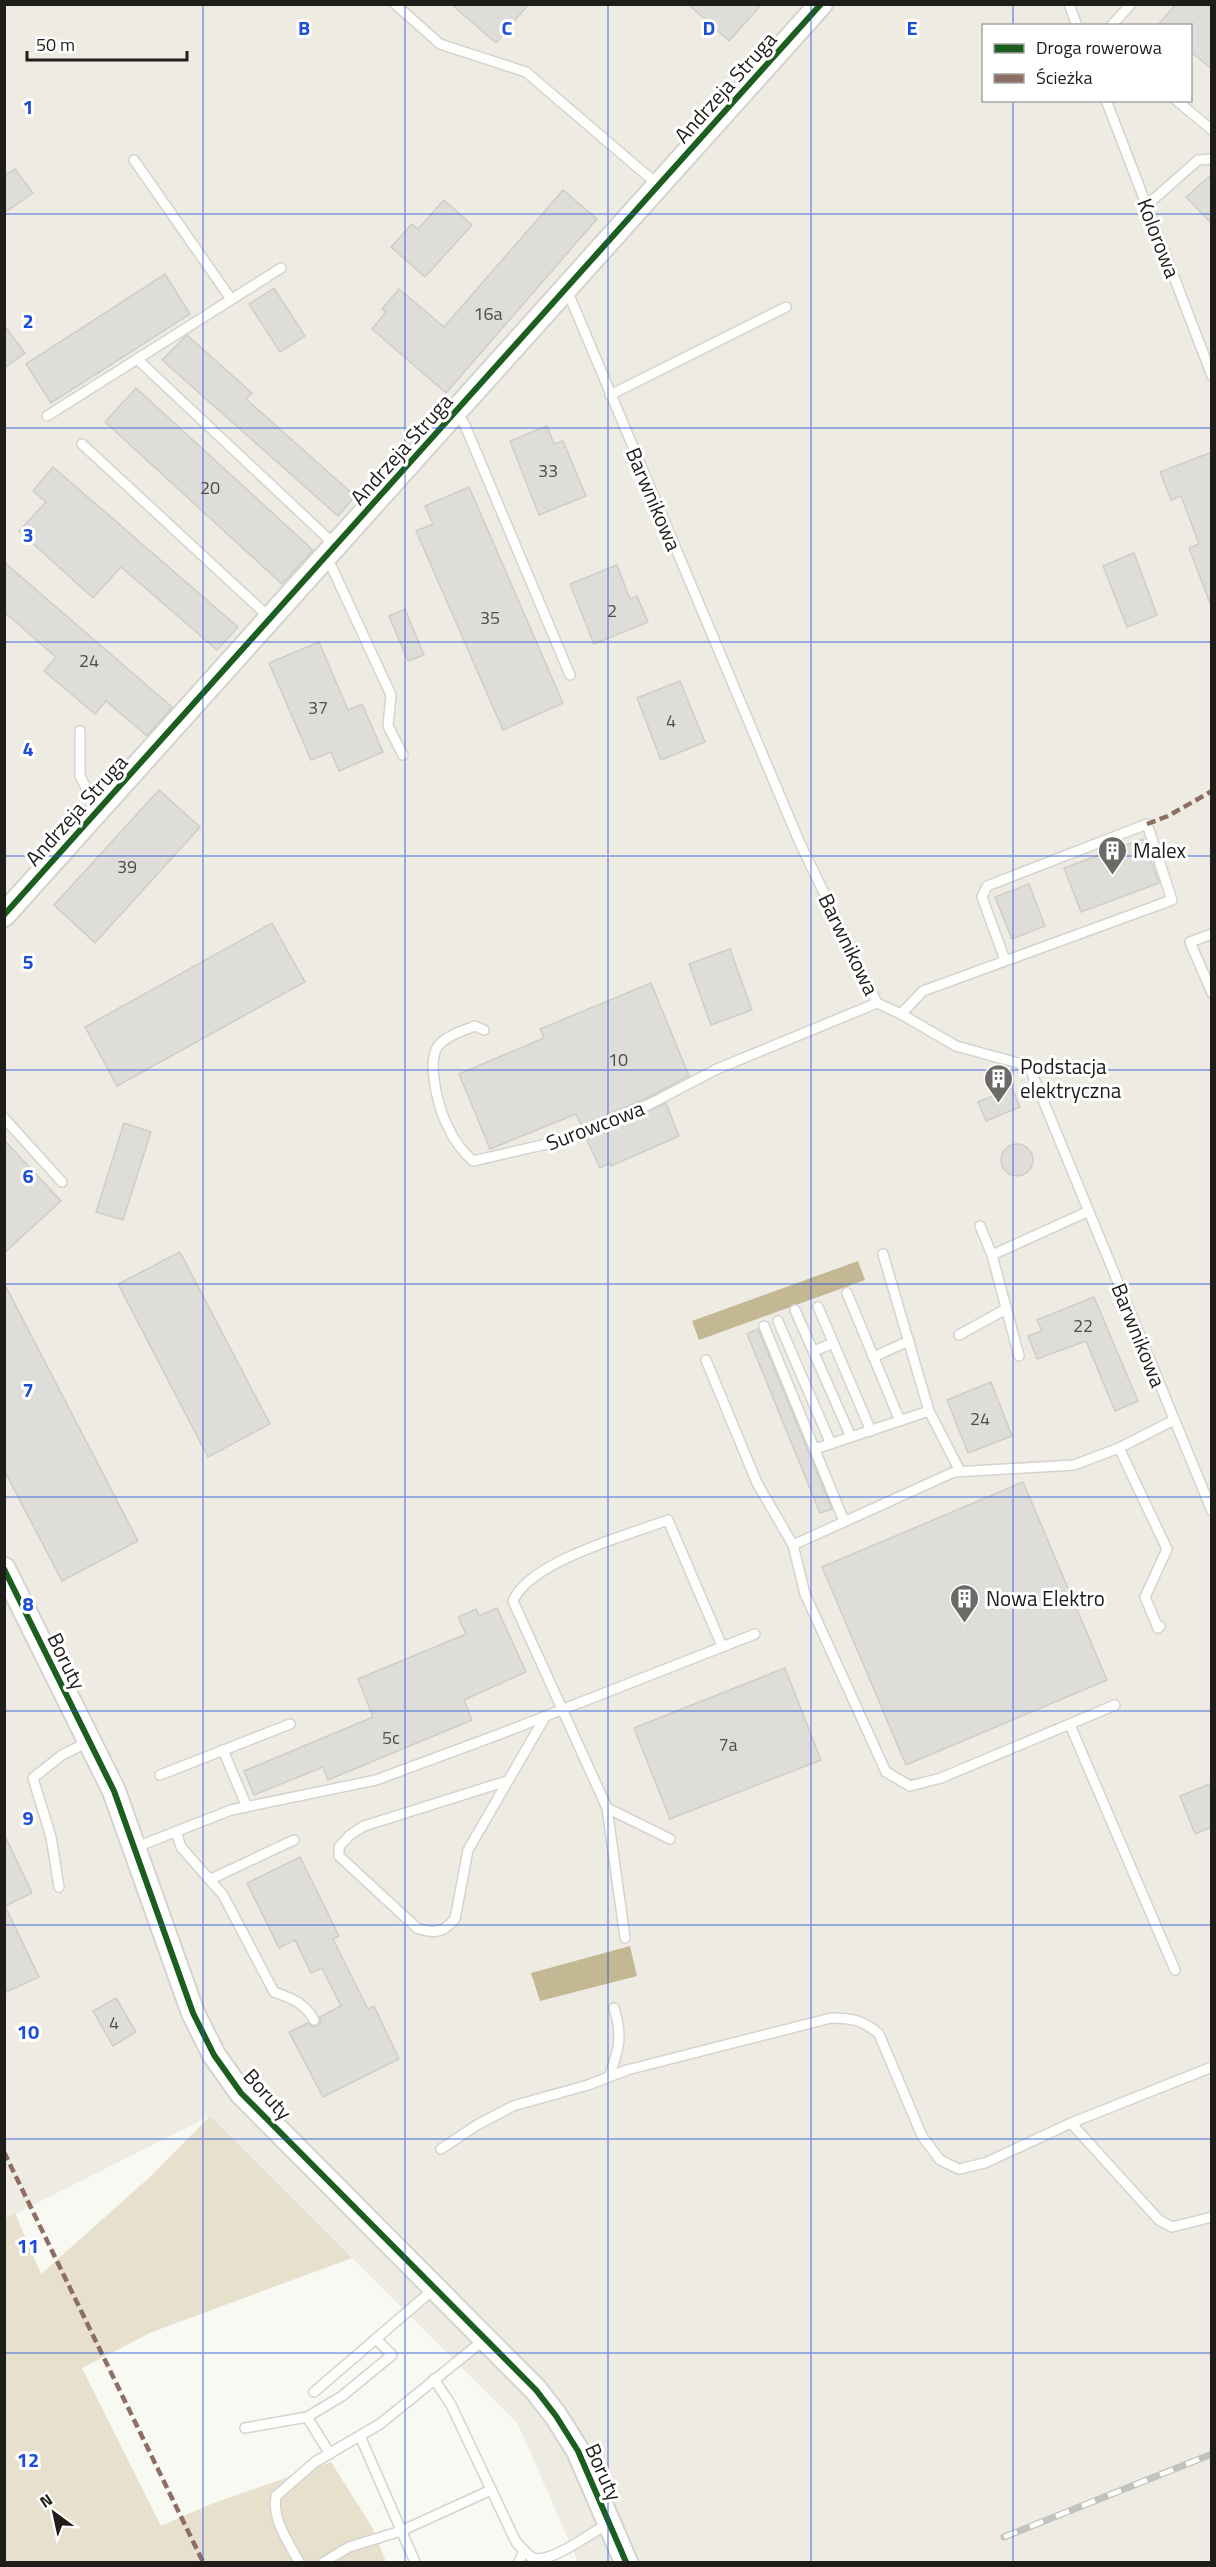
<svg xmlns="http://www.w3.org/2000/svg" width="1216" height="2567" font-family="'Titillium Web',sans-serif">
<rect width="100%" height="100%" fill="#f9f9f4"/>
<path fill="#eeece2" fill-rule="evenodd" d="M5,5H1211V2562H578L518,2424L210,2116L5,2219ZM984,26H1190V100H984Z"/>
<path fill="#e6e0cd" d="M210,2116L352,2258L152,2332L82,2368L161,2526L211,2504L331,2462L372,2527L386,2562H5V2219L15,2213L41,2274L151,2176Z"/>
<g fill="#c3b893">
<path d="M858,1261L865,1280L699,1340L692,1321Z"/>
<path d="M630,1946L637,1976L540,2001L531,1973Z"/>
</g>
<g fill="#deddd9" stroke="#cecdc9" stroke-width="1.5">
<path d="M451,4H529L496,43Z"/>
<path d="M688,4H762L729,41Z"/>
<path d="M1176,4H1212V69L1191,52V26H1157Z"/>
<path d="M15,169L33,193L4,213V176Z"/>
<path d="M1212,174V224L1186,197Z"/>
<path d="M563,190L597,219L446,393L372,329L386,312L382,309L399,289L444,327Z"/>
<path d="M444,200L472,225L425,277L391,247L412,224L418,229Z"/>
<path d="M165,274L190,314L51,403L26,364Z"/>
<path d="M274,288L305,336L280,352L249,304Z"/>
<path d="M4,325L25,353L4,368Z"/>
<path d="M187,335L252,393L246,399L355,496L338,516L162,360Z"/>
<path d="M136,388L313,550L282,584L105,422Z"/>
<path d="M547,426L554,444L563,441L586,496L539,515L510,441Z"/>
<path d="M1212,452V603H1210L1189,548L1199,544L1181,496L1171,500L1160,472Z"/>
<path d="M53,467L238,627L217,650L121,567L93,598L19,531L46,502L33,491Z"/>
<path d="M469,487L563,703L503,730L416,531L433,524L425,506Z"/>
<path d="M1134,553L1157,615L1127,627L1103,566Z"/>
<path d="M4,562L172,707L147,736L106,701L95,714L44,671L56,657L4,612Z"/>
<path d="M617,565L630,599L637,596L648,622L594,644L570,584Z"/>
<path d="M405,609L424,655L408,661L389,616Z"/>
<path d="M319,642L348,710L362,704L383,752L339,771L331,752L311,760L269,663Z"/>
<path d="M680,681L705,742L661,760L637,698Z"/>
<path d="M159,790L200,827L95,943L54,905Z"/>
<path d="M1143,839L1159,883L1081,912L1064,868Z"/>
<path d="M1029,884L1045,926L1012,939L995,897Z"/>
<path d="M272,923L305,982L117,1086L85,1027Z"/>
<path d="M730,949L752,1010L711,1025L689,964Z"/>
<path d="M651,983L689,1076L647,1098L581,1125L576,1114L490,1149L459,1074L544,1038L540,1029Z"/>
<path d="M1012,1088L1020,1107L986,1121L978,1102Z"/>
<path d="M666,1103L679,1136L611,1166L610,1163L600,1168L586,1138Z"/>
<path d="M124,1123L151,1132L123,1220L96,1212Z"/>
<path d="M4,1140L61,1201L4,1253Z"/>
<circle cx="1017" cy="1160" r="16"/>
<path d="M180,1252L270,1424L208,1457L118,1284Z"/>
<path d="M4,1283L138,1541L62,1581L4,1470Z"/>
<path d="M1094,1297L1138,1401L1115,1411L1086,1341L1037,1359L1028,1336L1042,1331L1037,1320Z"/>
<path d="M758,1329L832,1509L820,1513L747,1334Z"/>
<path d="M991,1382L1012,1436L968,1453L947,1400Z"/>
<path d="M1023,1482L1107,1680L906,1765L822,1567Z"/>
<path d="M497,1608L526,1672L464,1700L472,1720L328,1780L323,1767L254,1795L244,1771L373,1717L358,1679L466,1634L458,1617L476,1609L479,1616Z"/>
<path d="M785,1668L821,1760L670,1819L634,1728Z"/>
<path d="M1212,1783V1827L1195,1834L1180,1796Z"/>
<path d="M4,1834L32,1893L5,1906L39,1977L4,1993Z"/>
<path d="M300,1857L339,1936L333,1939L368,2009L374,2006L399,2059L323,2097L289,2032L308,2023L311,2026H317L320,2023V2017L341,2006L322,1968L311,1973L295,1940L279,1948L247,1883Z"/>
<path d="M116,1998L136,2032L113,2046L93,2011Z"/>
</g>
<g fill="none" stroke-linecap="round" stroke-linejoin="round">
<defs>
<g id="service">
<path d="M395,4L440,44L526,72L657,184"/>
<path d="M1069,4L1077,26"/>
<path d="M1111,26L1131,4"/>
<path d="M1106,100L1212,376"/>
<path d="M1176,100L1212,130"/>
<path d="M134,160L231,299"/>
<path d="M1146,206L1198,160L1212,159"/>
<path d="M567,290L799,841L877,1003L901,1014L956,1046L1029,1066L1212,1511"/>
<path d="M137,359L336,546"/>
<path d="M610,395L786,307"/>
<path d="M455,414L464,423L570,675"/>
<path d="M47,416L281,268"/>
<path d="M82,444L270,618"/>
<path d="M327,557L391,695L388,726L403,755"/>
<path d="M80,731V776L98,810"/>
<path d="M1212,934L1190,942L1212,993"/>
<path d="M901,1014L923,991L1172,900L1147,824L987,886L982,897L1005,960"/>
<path d="M484,1030L475,1026C462,1031 446,1036 438,1046C426,1063 439,1110 448,1127C454,1141 462,1151 473,1161L560,1141L650,1104L717,1069L877,1003"/>
<path d="M4,1118L62,1182"/>
<path d="M980,1226L992,1255L1089,1211"/>
<path d="M883,1254L929,1411L960,1471"/>
<path d="M992,1255L1019,1356"/>
<path d="M847,1293L900,1421"/>
<path d="M818,1307L871,1431"/>
<path d="M795,1310L851,1437"/>
<path d="M778,1321L831,1444"/>
<path d="M764,1326L844,1521"/>
<path d="M959,1335L1006,1309"/>
<path d="M814,1351L833,1343"/>
<path d="M873,1357L909,1341"/>
<path d="M706,1360L757,1483L793,1545"/>
<path d="M1119,1448L1167,1549L1145,1597L1158,1628L1160,1626"/>
<path d="M815,1449L929,1411"/>
<path d="M1115,1705L941,1778L910,1786L886,1772L805,1594L793,1545L954,1472L1074,1465L1119,1448L1174,1420"/>
<path d="M1070,1725L1175,1970"/>
<path d="M223,1750L247,1807"/>
<path d="M160,1775L290,1724"/>
<path d="M507,1781L364,1826L350,1835L339,1847V1856L417,1928C434,1934 443,1933 455,1919L468,1850L545,1717"/>
<path d="M607,1808L670,1839"/>
<path d="M176,1831L181,1847L223,1895L274,1992C291,1998 305,2003 314,2020"/>
<path d="M134,1848L231,1810L376,1780L500,1734L755,1634"/>
<path d="M211,1879L294,1840"/>
<path d="M59,1887L51,1837L33,1778L62,1755L88,1742"/>
<path d="M625,1938L607,1808L513,1601C530,1561 628,1535 668,1520L722,1646"/>
<path d="M609,2077C619,2049 623,2037 614,2008"/>
<path d="M1071,2123L1159,2220L1172,2227L1212,2217"/>
<path d="M441,2149L477,2125L513,2106L588,2085L627,2070L831,2018C852,2018 863,2020 879,2034L922,2136L940,2160L959,2169L985,2163L1071,2123L1212,2067"/>
<path d="M434,2379L451,2405L516,2542C520,2546 527,2555 533,2558C551,2564 592,2532 609,2523"/>
<path d="M314,2392L435,2288"/>
<path d="M307,2417L330,2454"/>
<path d="M245,2428L307,2417L342,2396L392,2355L377,2340"/>
<path d="M360,2436L415,2562"/>
<path d="M299,2562C288,2541 272,2520 276,2496L315,2462L380,2424L485,2339"/>
<path d="M324,2562L349,2547L401,2531L491,2490"/>
<path d="M519,2562L524,2550"/>
</g>
<g id="tertiary">
<path d="M4,915L821,4"/>
<path d="M4,1569L114,1791L193,2013L214,2055L241,2093L536,2390L556,2416L578,2451L626,2562"/>
</g>
</defs>
<use href="#service" stroke="#d4d3cf" stroke-width="12"/>
<use href="#tertiary" stroke="#d4d3cf" stroke-width="26"/>
<use href="#service" stroke="#fefefd" stroke-width="9"/>
<use href="#tertiary" stroke="#fefefd" stroke-width="22"/>
<defs>
<path id="rail" d="M1004,2537L1212,2454"/>
</defs>
<use href="#rail" stroke="#c2c2c1" stroke-width="7"/>
<use href="#rail" stroke="#fff" stroke-width="4.5" stroke-dasharray="14" stroke-linecap="butt"/>
<g stroke="#8d6e63" stroke-width="4.5" stroke-dasharray="9 4.5" stroke-linecap="butt">
<path d="M1147,824L1168,816L1212,791"/>
<path d="M4,2152L203,2562"/>
</g>
<defs>
<g id="cycleway">
<path d="M4,915L821,4"/>
<path d="M4,1569L114,1791L193,2013L214,2055L241,2093L536,2390L556,2416L578,2451L626,2562"/>
</g>
</defs>
<use href="#cycleway" stroke="#fff" stroke-width="10"/>
<use href="#cycleway" stroke="#1b5e20" stroke-width="6"/>
</g>
<path fill="none" stroke="#1d4ed8" stroke-width="1.5" stroke-opacity="0.55" d="M203,4V2562M405,4V2562M608,4V2562M811,4V2562M1013,4V26M1013,100V2562M4,214H1212M4,428H1212M4,642H1212M4,856H1212M4,1070H1212M4,1284H1212M4,1497H1212M4,1711H1212M4,1925H1212M4,2139H1212M4,2353H1212"/>
<defs>
<symbol id="building-pin" viewBox="-11 -11 22 30"><path d="M0 17L-7.5 6A9.5 9.5 0 1 1 7.5 6Z" fill="#6b6a66" stroke="#fff"/><path d="M-4-6H4V6H1V3H-1V6H-4ZM-2.5-4.3h1.7v1.8h-1.7ZM.8-4.3h1.7v1.8H.8ZM-2.5-1h1.7V.8h-1.7ZM.8-1h1.7V.8H.8Z" fill="#fff"/></symbol>
</defs>
<g fill-rule="evenodd">
<use href="#building-pin" x="1096" y="834" width="33" height="45"/>
<use href="#building-pin" x="982" y="1062" width="33" height="45"/>
<use href="#building-pin" x="948" y="1582" width="33" height="45"/>
</g>
<g text-anchor="middle" dominant-baseline="central" stroke-width="6" stroke-linejoin="round" paint-order="stroke">
<g font-size="18" fill="#4e4d4a">
<text x="488" y="313">16a</text>
<text x="548" y="470">33</text>
<text x="210" y="487">20</text>
<text x="612" y="610">2</text>
<text x="490" y="617">35</text>
<text x="89" y="660">24</text>
<text x="318" y="707">37</text>
<text x="671" y="720">4</text>
<text x="127" y="866">39</text>
<text x="618" y="1059">10</text>
<text x="1083" y="1325">22</text>
<text x="980" y="1418">24</text>
<text x="391" y="1737">5c</text>
<text x="728" y="1744">7a</text>
<text x="114" y="2022">4</text>
</g>
<g font-size="21" fill="#1e1d1a" stroke="#fff">
<text transform="translate(725 87) rotate(-48)">Andrzeja Struga</text>
<text transform="translate(1159 238) rotate(69)">Kolorowa</text>
<text transform="translate(401 449) rotate(-48)">Andrzeja Struga</text>
<text transform="translate(654 499) rotate(67)">Barwnikowa</text>
<text transform="translate(76 810) rotate(-48)">Andrzeja Struga</text>
<text transform="translate(849 944) rotate(64)">Barwnikowa</text>
<text transform="translate(595 1125) rotate(-21)">Surowcowa</text>
<text transform="translate(1139 1335) rotate(68)">Barwnikowa</text>
<text transform="translate(67 1661) rotate(64)">Boruty</text>
<text transform="translate(268 2094) rotate(48)">Boruty</text>
<text transform="translate(604 2472) rotate(66)">Boruty</text>
</g>
<g font-size="21" fill="#1e1d1a" stroke="#fff" text-anchor="start">
<text x="1133" y="850">Malex</text>
<text x="1020" y="1066">Podstacja<tspan x="1020" dy="24">elektryczna</tspan></text>
<text x="986" y="1598">Nowa Elektro</text>
</g>
</g>
<g font-size="20" text-anchor="middle" font-weight="bold" fill="#1d4ed8" stroke="#fff" stroke-width="6" stroke-linejoin="round" paint-order="stroke">
<text x="304" y="35">B</text>
<text x="507" y="35">C</text>
<text x="709" y="35">D</text>
<text x="912" y="35">E</text>
<text x="28" y="114">1</text>
<text x="28" y="328">2</text>
<text x="28" y="542">3</text>
<text x="28" y="756">4</text>
<text x="28" y="969">5</text>
<text x="28" y="1183">6</text>
<text x="28" y="1397">7</text>
<text x="28" y="1611">8</text>
<text x="28" y="1825">9</text>
<text x="28" y="2039">10</text>
<text x="28" y="2253">11</text>
<text x="28" y="2467">12</text>
</g>
<rect width="1216" height="2567" fill="none" stroke="#1e1d1a" stroke-width="12"/>
<rect x="982" y="24" width="210" height="78" fill="#ffffff" stroke="#a5a5a3" stroke-width="1.5"/>
<rect x="994" y="44" width="30" height="9" fill="#1b5e20" stroke="#a5a5a3" stroke-width="1.5"/>
<text x="1036" y="54" font-size="18" fill="#1e1d1a">Droga rowerowa</text>
<rect x="994" y="74" width="30" height="9" fill="#8d6e63" stroke="#a5a5a3" stroke-width="1.5"/>
<text x="1036" y="84" font-size="18" fill="#1e1d1a">Ścieżka</text>
<g transform="translate(54 2513) rotate(327)" stroke="#ffffff" stroke-width="4.5" paint-order="stroke">
<path d="M0-4.5L10 22L0 15L-10 22Z" fill="#1e1d1a"/>
<text y="-9" font-size="16" font-weight="bold" text-anchor="middle" fill="#1e1d1a">N</text>
</g>
<path d="M27 51v9h160v-9" fill="none" stroke="#1e1d1a" stroke-width="3"/>
<text x="36" y="51" font-size="18" fill="#1e1d1a" stroke="#ffffff" stroke-width="4.5" paint-order="stroke">50 m</text>
</svg>
